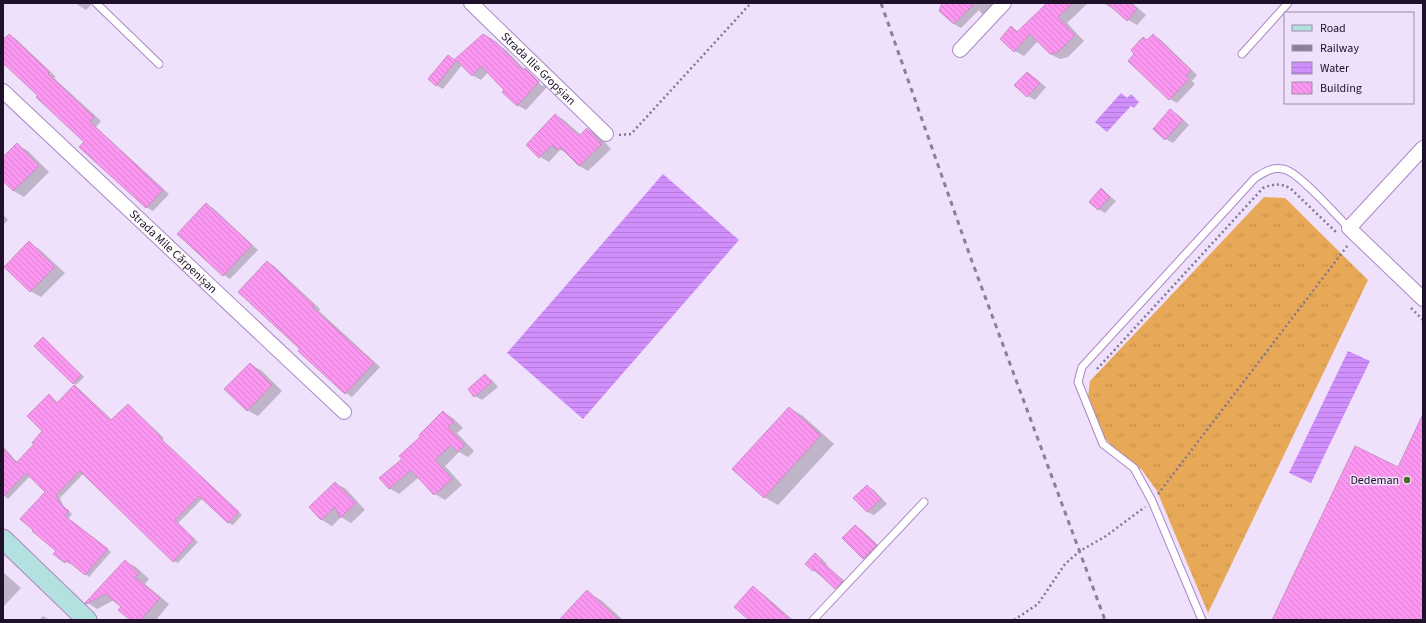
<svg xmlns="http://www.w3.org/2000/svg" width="1426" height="623" font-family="'Source Sans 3',sans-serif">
<defs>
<pattern id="grass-tufts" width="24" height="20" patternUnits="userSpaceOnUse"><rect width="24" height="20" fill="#e7a858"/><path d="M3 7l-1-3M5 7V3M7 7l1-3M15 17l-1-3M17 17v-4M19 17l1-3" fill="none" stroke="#c6904d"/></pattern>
<pattern id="water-rules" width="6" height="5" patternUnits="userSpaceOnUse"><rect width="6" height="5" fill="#d18ffc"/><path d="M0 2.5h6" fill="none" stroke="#b37ad8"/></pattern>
<pattern id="building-back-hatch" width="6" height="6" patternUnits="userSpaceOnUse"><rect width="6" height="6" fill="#fb96f1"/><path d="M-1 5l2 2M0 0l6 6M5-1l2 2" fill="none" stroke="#d780cf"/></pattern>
</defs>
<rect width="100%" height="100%" fill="#efe1fb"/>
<path fill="url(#grass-tufts)" d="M1264,197L1285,198L1368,280L1208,613L1157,491L1142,470L1118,453L1104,437L1088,397L1090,381Z"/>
<g fill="url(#water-rules)">
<path d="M1121,93L1127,98L1131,94L1139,102L1134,108L1131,106L1107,132L1095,122Z"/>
<path d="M663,174L739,240L583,419L507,353Z"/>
<path d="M1348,351L1370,361L1311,483L1289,473Z"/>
</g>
<g fill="#0003" fill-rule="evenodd">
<path d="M75,3H93L86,10Z"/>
<path d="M944,3H997L989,17L982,14L979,10L961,28L954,24Z"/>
<path d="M1049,3H1088L1067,23L1084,41L1068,57L1060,59L1050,54L1038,41L1024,56L1015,51L1012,28L1019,32Z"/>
<path d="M1103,3H1132L1146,15L1137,25L1128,20L1114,8L1113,9Z"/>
<path d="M3,35L6,38L9,35L16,39L56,77L54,78L101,121L96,127L169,194L153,211L146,207L85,142L3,61Z"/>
<path d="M484,35L506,50L525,70L533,75L547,87L526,110L517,105L488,72L481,80L472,75L462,65L443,89L436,85L448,56L455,60ZM532,74L544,85L542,86L531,75Z"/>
<path d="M1153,35L1160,39L1197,75L1192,81L1195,84L1177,103L1170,99L1144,38L1148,40Z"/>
<path d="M1027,73L1034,77L1046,87L1035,100L1028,96Z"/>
<path d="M1171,111L1177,114L1189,125L1173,143L1166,139Z"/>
<path d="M555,115L564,120L581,135L587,129L597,134L611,149L588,171L579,166L568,153L560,150L549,162L540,157L527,145Z"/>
<path d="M18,145L28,151L49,172L24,197L14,191L3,180V159Z"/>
<path d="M1101,189L1116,201L1105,213L1098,209Z"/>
<path d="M206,204L213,208L258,250L230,279L224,275Z"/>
<path d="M3,214L8,220L3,225Z"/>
<path d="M29,243L39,249L65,273L41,297L30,291Z"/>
<path d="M267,262L274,266L320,309L319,311L380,367L352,397L346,393L301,349Z"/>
<path d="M46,340L84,377L76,385L73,383Z"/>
<path d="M250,364L261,370L282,391L258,416L247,410Z"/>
<path d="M485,376L492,380L498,387L482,400L475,396L469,389Z"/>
<path d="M75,386L79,389L112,420L128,405L132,408L164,438L162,440L242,515L233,525L229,523L203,498L178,523L198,542L178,563L173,561L84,473L60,498L64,507L72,514L68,519L111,552L89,577L72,562L70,564L66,562L57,550L46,491L30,476L8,499L3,495V446L18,463L35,444L44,431L49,396L58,403Z"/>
<path d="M790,408L803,416L834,444L778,505L764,497Z"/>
<path d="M443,412L453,418L463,428L457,433L474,451L468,457L459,452L445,466L462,485L445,500L435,494L419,477L399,494L389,488L403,459Z"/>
<path d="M335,483L346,489L365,510L351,523L341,517L332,526L322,520L310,507Z"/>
<path d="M867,486L874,490L887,504L874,515L867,512Z"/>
<path d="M855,526L862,530L883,550L871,562L864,558L843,538Z"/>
<path d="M815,555L821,558L827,564L826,565L848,584L841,591L813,570Z"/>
<path d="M125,561L136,567L149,579L145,584L169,604L156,620H131L122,607L114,600L97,609L86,602Z"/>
<path d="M3,572L21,588L3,607Z"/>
<path d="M753,588L763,594L793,620H750Z"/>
<path d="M587,592L601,600L623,620H560Z"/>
<path d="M43,616L50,620H39Z"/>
</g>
<g fill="url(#building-back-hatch)" stroke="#c990c3">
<path d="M942,3H975L954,24L939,11Z"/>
<path d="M1047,3H1073L1058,17L1075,35L1058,52L1050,54L1030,34L1014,52L1000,39L1011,26L1017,32Z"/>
<path d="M1107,3H1130L1137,9L1127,21Z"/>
<path d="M9,34L50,72L48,74L94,117L90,122L163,190L146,208L79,147L84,142L36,97L38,96L3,63V40Z"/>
<path d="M483,34L497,43L523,70L525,68L539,82L517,106L502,92L504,90L481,66L472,76L455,59Z"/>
<path d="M1153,34L1191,70L1186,76L1189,79L1169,100L1128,61L1134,54L1131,50L1143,37L1147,40Z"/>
<path d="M448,55L456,61L436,86L428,79Z"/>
<path d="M1027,72L1040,83L1027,97L1014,85Z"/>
<path d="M1170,109L1183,120L1165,140L1153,129Z"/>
<path d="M555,114L579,136L587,128L602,144L579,166L560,147L557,150L552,145L539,158L526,145Z"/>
<path d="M17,143L39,166L13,191L3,181V157Z"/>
<path d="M1101,188L1110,197L1098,210L1089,202Z"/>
<path d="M206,203L252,245L223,276L177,234Z"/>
<path d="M29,241L55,267L30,292L4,267Z"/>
<path d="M267,261L314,305L312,307L374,363L345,394L298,351L300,349L238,292Z"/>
<path d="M43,337L81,375L73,384L34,346Z"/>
<path d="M250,363L272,385L247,411L224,389Z"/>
<path d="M485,374L492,382L474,397L468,389Z"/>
<path d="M74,385L111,420L128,404L160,436L159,437L239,512L228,523L199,496L175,520L194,539L173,562L80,471L56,495L60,504L69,511L65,516L108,549L85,575L67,560L65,563L53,554L56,551L32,531L33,530L20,519L45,492L26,473L3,497V448L16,463L34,444L32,443L42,431L27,416L49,394L57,403Z"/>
<path d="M789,407L821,435L764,498L732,469Z"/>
<path d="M443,411L454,422L448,427L465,445L458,452L451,445L435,460L452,479L434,495L411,470L389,489L379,478L402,459L399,456L420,437L419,435Z"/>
<path d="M1423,414V620H1272L1355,446L1398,467Z"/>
<path d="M335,482L356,503L340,518L335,507L321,520L309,507Z"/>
<path d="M867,485L881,499L867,512L853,498Z"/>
<path d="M855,525L877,545L863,559L842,538Z"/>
<path d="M815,553L822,560L821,561L843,581L835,589L814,569L813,571L805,564Z"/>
<path d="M125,560L139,573L135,577L160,598L141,620H130L118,610L121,607L106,594L86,604L85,603Z"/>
<path d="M753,586L791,620H749L734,607Z"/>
<path d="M587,590L619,620H559Z"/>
</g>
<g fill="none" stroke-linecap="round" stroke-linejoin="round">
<defs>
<g id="lane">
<path d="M96,3L159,64"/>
<path d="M1242,54L1288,3"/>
<path d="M813,620L924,502"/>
<path d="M1202,620L1152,501L1134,468L1103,444L1078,382L1082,367L1255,178C1265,172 1271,167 1283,169C1297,170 1337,216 1349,228"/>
</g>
<g id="street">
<path id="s1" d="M471,3L606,134"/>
<path d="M960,50L1004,3"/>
<path id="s2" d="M3,91L344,412"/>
<path d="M1423,148L1349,228L1423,299"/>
</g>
<path id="secondary" d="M3,539L87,620"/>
</defs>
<use href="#lane" stroke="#ab88c5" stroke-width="9"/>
<use href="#street" stroke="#ab88c5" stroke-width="16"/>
<use href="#secondary" stroke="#ab88c5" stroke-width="21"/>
<g stroke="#84768f" stroke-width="2.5" stroke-dasharray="2 3" stroke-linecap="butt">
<path d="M619,135L631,134L751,3"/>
<path d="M1411,308L1423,320"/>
<path d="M1097,369L1263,188C1273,184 1280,183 1290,188L1337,233"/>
<path d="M1158,494L1348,245"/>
<path d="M1014,620L1038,604L1065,564L1080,551L1106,536L1145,507"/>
</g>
<use href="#lane" stroke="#fff" stroke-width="7"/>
<use href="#street" stroke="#fff" stroke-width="14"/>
<use href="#secondary" stroke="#b2e1e0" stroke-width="19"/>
<path stroke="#8d7f98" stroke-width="3" stroke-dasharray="5 5" stroke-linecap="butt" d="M881,3L970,256L1105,620"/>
</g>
<circle fill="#4a6c23" stroke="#efe1fb" stroke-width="1.5" cx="1407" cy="480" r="4"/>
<g text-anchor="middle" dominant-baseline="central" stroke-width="3" stroke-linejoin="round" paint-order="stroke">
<g font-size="12" fill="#1f1129" stroke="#efe1fb">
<text stroke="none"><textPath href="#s1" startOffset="94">Strada Ilie Gropșian</textPath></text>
<text stroke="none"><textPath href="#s2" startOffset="234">Strada Mile Cărpenișan</textPath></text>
</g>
<g font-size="12" fill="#1f1129" stroke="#efe1fb" text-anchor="end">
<text x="1399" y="480">Dedeman</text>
</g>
</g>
<rect width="1426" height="623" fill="none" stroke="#1f1129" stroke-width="8"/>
<rect x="1284" y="12" width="130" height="92" fill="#efe1fb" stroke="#9c8ea7"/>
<rect x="1292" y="25" width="20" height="6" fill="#b2e1e0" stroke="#9c8ea7"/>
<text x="1320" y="32" font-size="12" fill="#1f1129">Road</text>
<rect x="1292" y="45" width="20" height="6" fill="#8d7f98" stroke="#9c8ea7"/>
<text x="1320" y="52" font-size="12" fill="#1f1129">Railway</text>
<rect x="1292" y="62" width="20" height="12" fill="url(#water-rules)" stroke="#9c8ea7"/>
<text x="1320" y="72" font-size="12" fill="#1f1129">Water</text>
<rect x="1292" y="82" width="20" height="12" fill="url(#building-back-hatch)" stroke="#9c8ea7"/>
<text x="1320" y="92" font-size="12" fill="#1f1129">Building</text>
</svg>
